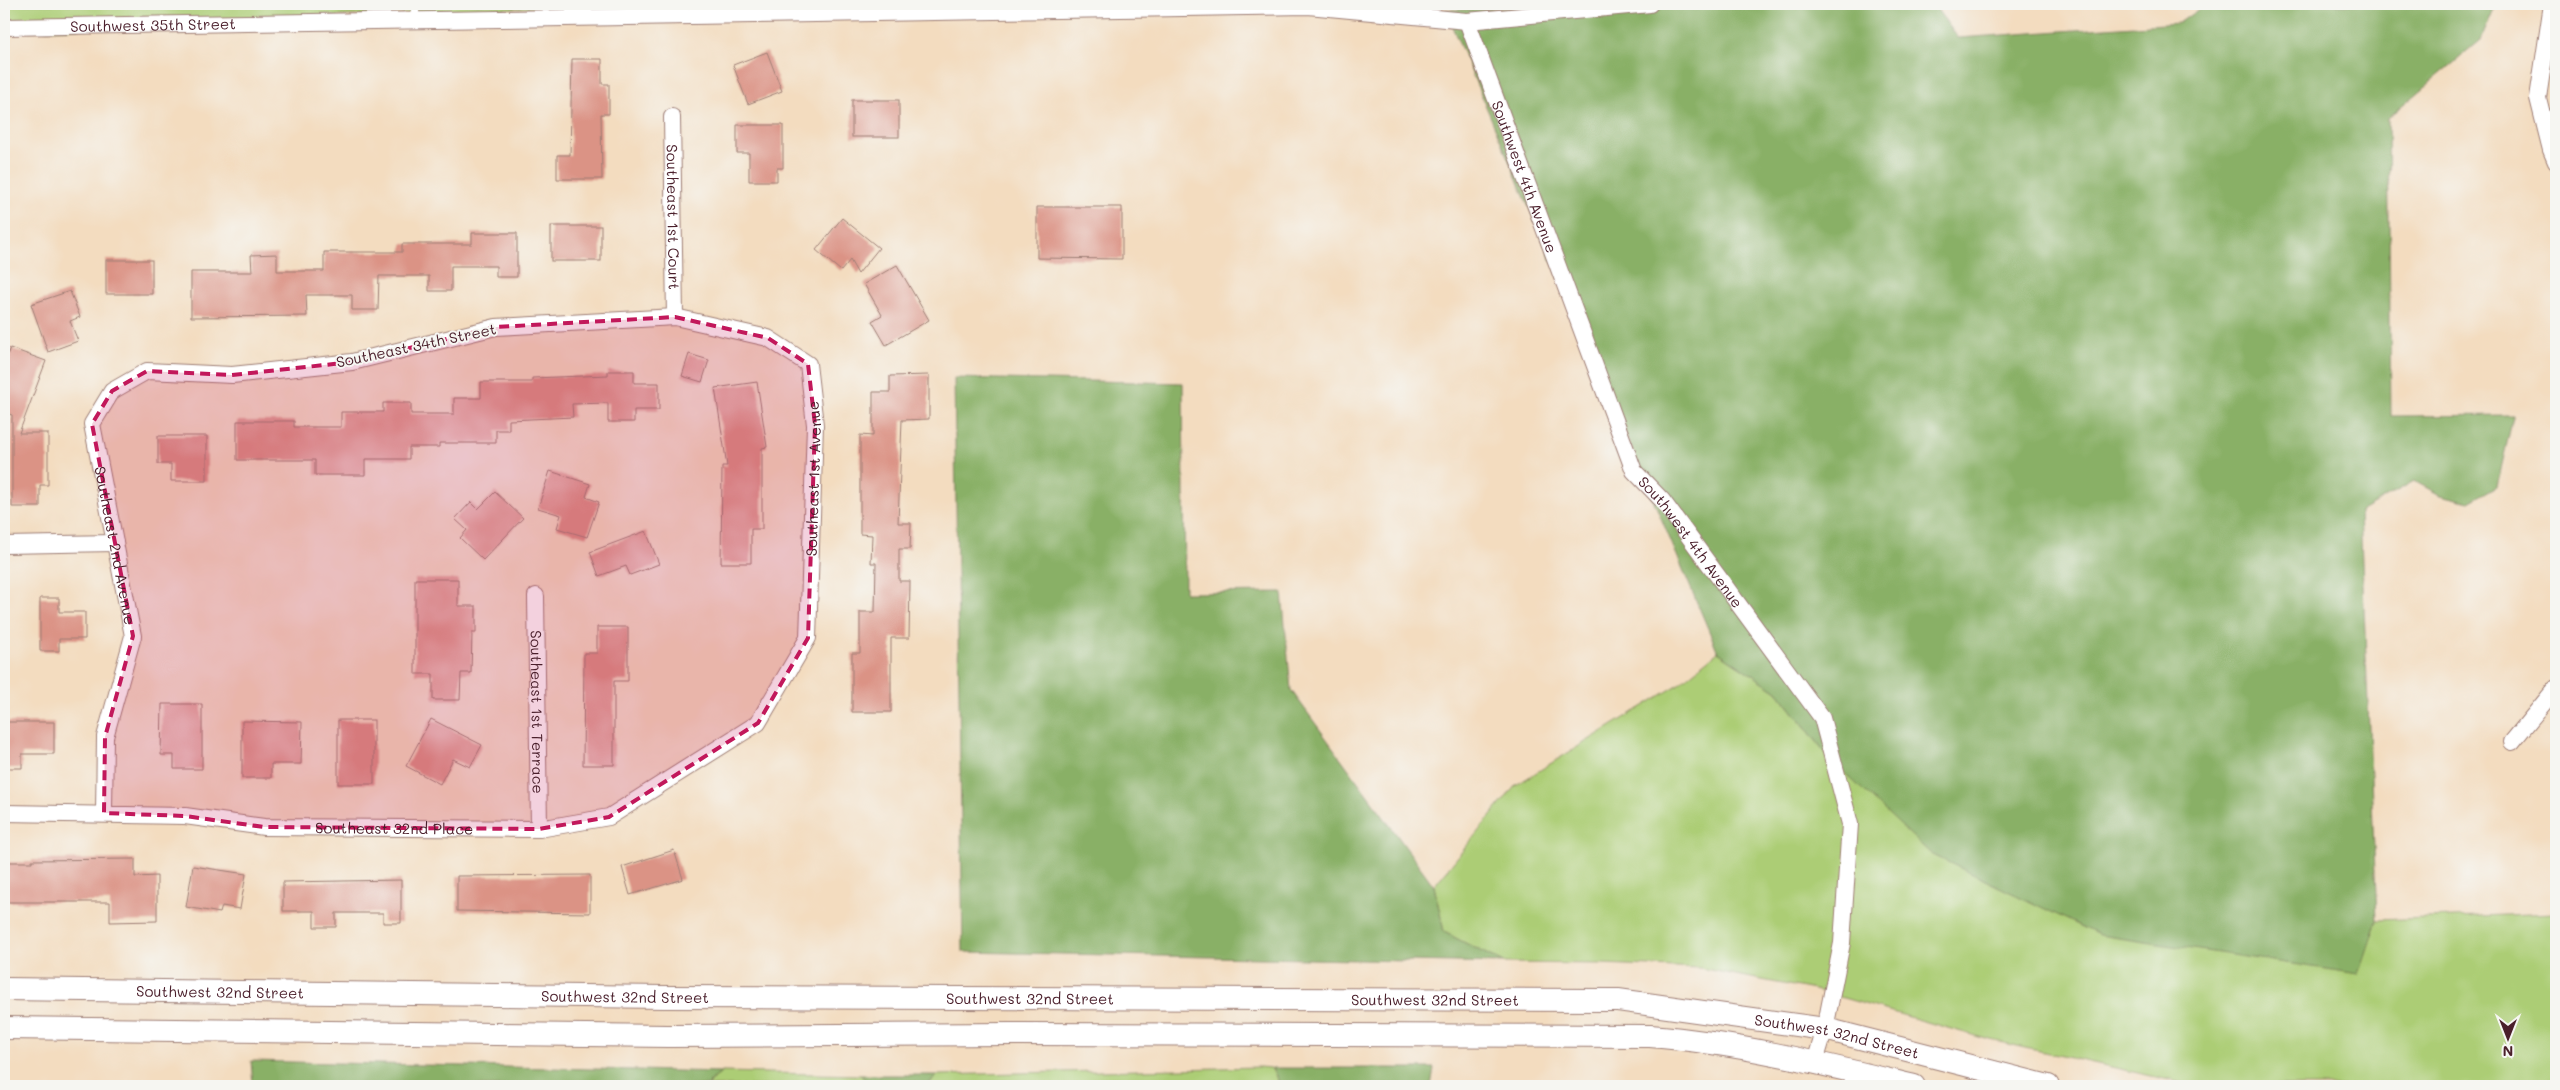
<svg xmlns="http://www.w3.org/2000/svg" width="2560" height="1090" font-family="Mali,sans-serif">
<rect width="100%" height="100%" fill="#f6f6f2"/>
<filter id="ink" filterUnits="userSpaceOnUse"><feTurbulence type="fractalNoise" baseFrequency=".02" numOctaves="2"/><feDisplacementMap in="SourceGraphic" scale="10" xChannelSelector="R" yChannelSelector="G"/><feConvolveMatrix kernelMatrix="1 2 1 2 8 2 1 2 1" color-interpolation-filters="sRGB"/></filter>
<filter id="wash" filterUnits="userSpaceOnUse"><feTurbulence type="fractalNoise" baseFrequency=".0096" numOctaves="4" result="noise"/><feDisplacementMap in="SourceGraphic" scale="20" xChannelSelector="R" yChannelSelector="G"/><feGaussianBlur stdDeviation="1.12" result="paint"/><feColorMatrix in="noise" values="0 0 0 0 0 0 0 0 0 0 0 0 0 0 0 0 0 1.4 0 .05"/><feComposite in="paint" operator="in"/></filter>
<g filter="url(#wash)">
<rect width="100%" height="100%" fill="#f3dcbf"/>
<g fill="#accd75" stroke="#7b7650">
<path d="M4,4H605L4,32Z"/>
<path d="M1718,652L1777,691L1832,761L2359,974L2377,920L2556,913V1086H2196L1986,1039L1819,991L1700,968L1602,964L1504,963L1444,932L1434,886L1516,785L1676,686Z"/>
<path d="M1259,1067L1271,1068L1281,1086H926L938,1075Z"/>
<path d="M723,1072L861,1075L870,1086H709L710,1081Z"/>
</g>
<g fill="#89b066" stroke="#6a6848">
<path d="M1719,4H1933L1958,38L2179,23L2206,4H2496L2481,40L2388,118L2391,416L2513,415V417L2497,486L2469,502L2440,495L2414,481L2360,512L2377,920L2359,974L2099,935L1931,854L1832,761L1777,691L1718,652L1445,10Z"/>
<path d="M954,378L1183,383L1185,593L1282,592L1291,690L1434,886L1444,932L1504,963L963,952Z"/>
<path d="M251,1061L723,1072L710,1081L709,1086H253Z"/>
<path d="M1272,1068H1434L1431,1086H1281Z"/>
<path d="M861,1075H938L926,1086H870Z"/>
</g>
<g id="blocks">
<g fill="#db9385">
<path d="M767,52L782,91L748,104L733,65Z"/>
<path d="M572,59H602V84H609V114H601L602,179H557V155H570Z"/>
<rect x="852" y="100" width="47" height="37"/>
<path d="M737,125H783V168H777V181H749V153H737Z"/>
<path d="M1037,207H1122V259L1037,258Z"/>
<path d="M842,218L879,248L858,274L850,260L841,271L816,250Z"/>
<rect x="551" y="226" width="50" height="35"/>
<path d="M472,233H517V277H496V266H451V291H429V276H379L378,310H352V295H306L307,316L191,317V272H252L251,255L277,254V271H324V252H402V244H472Z"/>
<rect x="106" y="260" width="46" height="34"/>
<path d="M897,265L929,320L886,345L872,321L882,315L864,284Z"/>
<path d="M70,291L80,317L70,321L78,341L48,352L31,304Z"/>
<path d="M10,348L46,361L19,433H48V485H40V507H12V415L4,412V363Z"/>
<path d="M689,354L709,360L702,382L682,376Z"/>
<path d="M608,371H634V383H659V410H634V422H608V403L572,404L573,417L509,420V430H496V443H439V447H409V459H365V475H315V460H237V421H294V427H341V412H383V403H411V414H454V398H481V382H532V378L608,375Z"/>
<path d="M929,375V419L902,420L898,523H911L910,549H899V581H910L909,638H891V712H852V653H860V612H875L876,563H871L872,535L860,534V435L873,436V392H890V376Z"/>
<path d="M757,382L767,447L762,448V529H751V563H721L722,466H727L715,388Z"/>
<path d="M158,436H207V481H171V464H158Z"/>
<path d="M550,471L590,484L586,497L599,502L587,537L557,528L561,515L538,508Z"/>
<path d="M495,492L523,518L483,560L460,538L467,530L455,519L471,502L478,509Z"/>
<path d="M646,531L659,564L630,575L626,566L599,576L590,552Z"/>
<path d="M415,579H458V606H476V633H472L471,673H461L460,700H433V674H415Z"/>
<path d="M40,598H59V612H85V639H59V651H40Z"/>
<path d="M597,627H628V681H614V765H583L584,653H597Z"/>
<path d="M162,704H202V769H174V755H161Z"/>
<path d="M431,719L482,745L470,767L453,759L440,784L406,766Z"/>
<rect x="338" y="720" width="36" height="64"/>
<path d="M242,721L302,722L301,764H271V778H242Z"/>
<path d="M4,722H54V754H22V768H4Z"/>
<path d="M674,850L683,879L630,895L622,867Z"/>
<path d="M135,859V877L157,876V921L110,922V902H4V862H32V860Z"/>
<path d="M193,866L246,874L240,909L222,906L220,913L186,907Z"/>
<path d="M590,875V913L457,911V876Z"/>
<path d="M401,880V923H383V913H336V927H314V911H283V882Z"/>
</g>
</g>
</g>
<g filter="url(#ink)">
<use href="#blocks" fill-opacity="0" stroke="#9e7e75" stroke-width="1"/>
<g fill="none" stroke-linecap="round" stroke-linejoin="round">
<defs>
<path id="service" d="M414,20L416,4"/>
<g id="minor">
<path d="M2552,4L2538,98L2551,150L2556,162"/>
<path id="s1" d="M1467,21L1634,471L1662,500L1822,718L1850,824L1842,943L1825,1029L1815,1062"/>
<path id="s2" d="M4,27L1308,6L1467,21L1650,4"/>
<path id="s3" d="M672,117L675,317"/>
<path d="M4,545L115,543"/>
<path id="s4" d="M536,596L539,829"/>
<path d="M2512,742L2556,688"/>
<path id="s5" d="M4,813L185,816L264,827L539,829L609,817L758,723L808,638L815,425L808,364L768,338L675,317L496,327L352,362L232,375L147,371L112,391L92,424L133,636L105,737L104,813"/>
</g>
<g id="secondary">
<path id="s6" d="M4,989L664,997L1618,1000L1825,1029L2048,1086"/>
<path d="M4,1028L668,1036L1015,1034L1650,1036C1740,1043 1827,1065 1914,1086"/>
</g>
</defs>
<use href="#service" stroke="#9e7e75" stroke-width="9"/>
<use href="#minor" stroke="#9e7e75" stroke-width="18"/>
<use href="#secondary" stroke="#9e7e75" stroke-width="24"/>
<use href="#service" stroke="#fff" stroke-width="8"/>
<use href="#minor" stroke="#fff" stroke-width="16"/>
<use href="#secondary" stroke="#fff" stroke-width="22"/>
</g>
</g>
<path fill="#c2185b" fill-opacity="0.2" stroke="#c2185b" stroke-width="4" stroke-dasharray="10 6" stroke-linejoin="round" d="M675,317L768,338L808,364L815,425L808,638L758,723L609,817L539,829L264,827L185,816L104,813L105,737L133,636L92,424L112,391L147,371L232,375L352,362L496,327Z"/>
<g text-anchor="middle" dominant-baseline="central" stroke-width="4" stroke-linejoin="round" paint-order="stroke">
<g font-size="15" fill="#4a1f2b" stroke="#f6f6f2">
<text stroke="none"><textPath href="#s2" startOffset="149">Southwest 35th Street</textPath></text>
<text stroke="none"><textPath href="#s1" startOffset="166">Southwest 4th Avenue</textPath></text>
<text stroke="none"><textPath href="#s3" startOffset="100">Southeast 1st Court</textPath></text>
<text transform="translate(416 345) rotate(-12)">Southeast 34th Street</text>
<text stroke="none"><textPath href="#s5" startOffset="1041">Southeast 1st Avenue</textPath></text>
<text stroke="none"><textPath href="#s1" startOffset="571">Southwest 4th Avenue</textPath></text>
<text stroke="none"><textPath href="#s5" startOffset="2035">Southeast 2nd Avenue</textPath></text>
<text stroke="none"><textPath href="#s4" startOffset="116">Southeast 1st Terrace</textPath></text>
<text stroke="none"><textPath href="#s5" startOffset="391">Southeast 32nd Place</textPath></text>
<text stroke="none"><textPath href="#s6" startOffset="216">Southwest 32nd Street</textPath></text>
<text stroke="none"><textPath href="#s6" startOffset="621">Southwest 32nd Street</textPath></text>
<text stroke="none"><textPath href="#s6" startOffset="1026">Southwest 32nd Street</textPath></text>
<text stroke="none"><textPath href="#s6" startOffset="1431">Southwest 32nd Street</textPath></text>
<text stroke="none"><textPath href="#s6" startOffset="1836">Southwest 32nd Street</textPath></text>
</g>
</g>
<rect width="2560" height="1090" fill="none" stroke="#f6f6f2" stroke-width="20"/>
<g transform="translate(2508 1038) rotate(180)" stroke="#f6f6f2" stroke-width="4" paint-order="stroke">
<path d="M0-4L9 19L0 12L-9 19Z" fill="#4a1f2b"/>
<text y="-8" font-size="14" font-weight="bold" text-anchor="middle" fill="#4a1f2b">N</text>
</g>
</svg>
